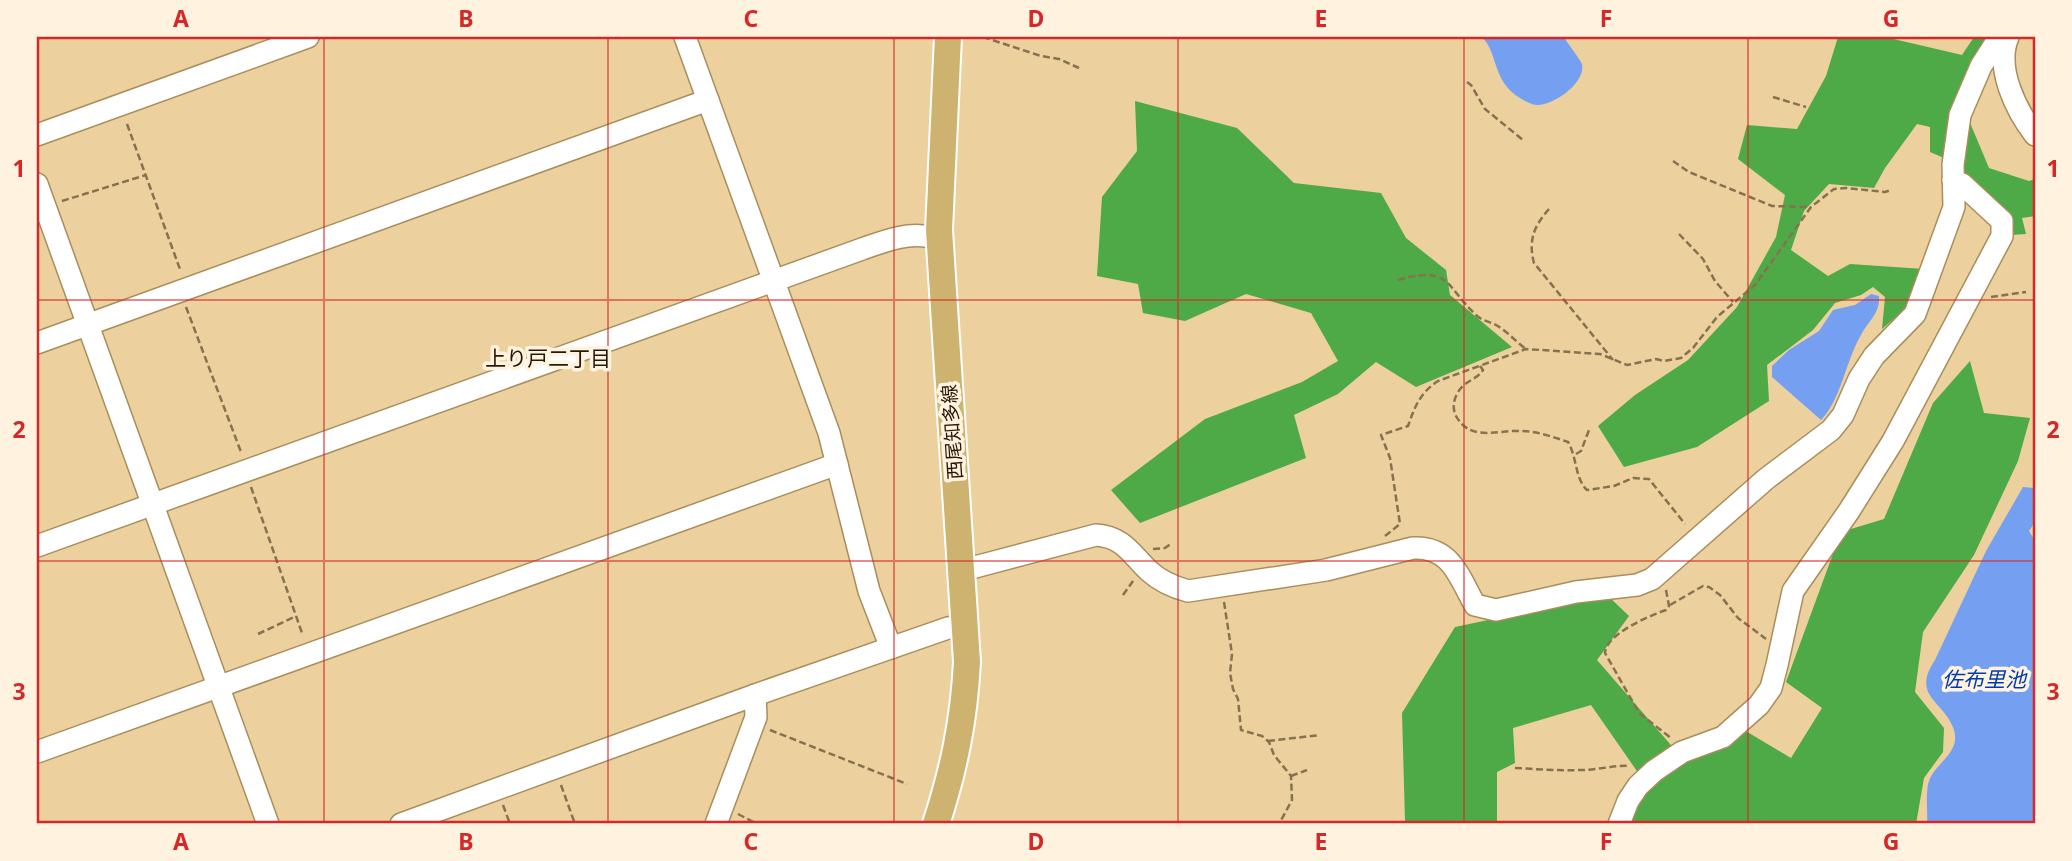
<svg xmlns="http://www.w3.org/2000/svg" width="2072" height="861" font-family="'Noto Sans','Noto Sans JP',sans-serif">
<rect width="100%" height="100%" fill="#ecd09d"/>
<g fill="#4ea947">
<path d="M1838,37H1885L1962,55L1974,37H1997L1960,99L1989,168L2029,181L2035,179V216L2022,218L2026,234L2011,235L1965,180L1958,164L1930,152V127L1917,124L1885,168L1874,188L1829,184L1804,211L1791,250L1828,276L1850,264L1924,269L1912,303L1882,329L1885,297L1873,287L1861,295L1835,303L1813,330L1767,365L1769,401L1697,447L1624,467L1598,426L1635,395L1688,360L1737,307L1776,237L1785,195L1738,159L1747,125L1797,129L1826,76Z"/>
<path d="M1135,101L1237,128L1294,183L1381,193L1406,238L1446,270L1450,295L1512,347L1416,387L1376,362L1338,394L1294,415L1306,458L1140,523L1111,490L1205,419L1302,382L1338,361L1311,313L1246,294L1185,321L1143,313L1138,284L1097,276L1102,197L1137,151Z"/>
<path d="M1970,361L1984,413L2030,418L2018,461L1974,555L1923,632L1915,692L1944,728L1943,752L1924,778L1916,824H1607L1639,774L1591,705L1513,728L1515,763L1497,772V824L1405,821L1402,713L1455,627L1607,595L1629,616L1597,660L1683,759L1744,730L1791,758L1822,708L1786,682L1841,532L1884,519L1933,403Z"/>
</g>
<g fill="#75a0f2">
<path d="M1482,37H1564C1568,44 1580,59 1582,64C1586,83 1554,105 1538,105C1530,105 1519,98 1513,93C1493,76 1497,52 1482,37Z"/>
<path d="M1871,294L1879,296C1880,314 1869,320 1861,335C1846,360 1841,400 1821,420L1772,377V366L1789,350L1819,331L1833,310L1855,305Z"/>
<path d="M2023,487L2035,488V522L2029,531L2035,541V824H1927C1928,812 1925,793 1929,781C1935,763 1961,753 1954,730C1945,701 1910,697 1935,660L1986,551Z"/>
</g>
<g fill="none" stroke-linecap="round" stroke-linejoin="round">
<defs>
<g id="minor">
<path d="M685,37L829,433L869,591L891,648"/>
<path d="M2008,37C1995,68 2016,110 2035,135"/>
<path d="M37,135L308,37"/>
<path d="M37,184L268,824"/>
<path d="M37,343L708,100"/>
<path d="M37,546L862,249C885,241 907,232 930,237L939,230"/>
<path d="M961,568L975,567L1096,535C1124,537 1131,554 1149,571C1160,581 1173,587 1188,591L1326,570L1413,548C1451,546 1459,577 1475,605L1496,610L1576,592L1637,585L1652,579L1766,479L1831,430L1843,415L1859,379L1874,356L1915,314L1954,207L1953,165L1960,115L1981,66L1997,41H2006"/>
<path d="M37,752L837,464"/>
<path d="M401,824L755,695L948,628L965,626"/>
<path d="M716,824L756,717L755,695"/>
<path d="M1619,824L1628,801L1638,786L1654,771L1682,752L1723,737L1759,705L1771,688L1777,665L1793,591L1849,511L1893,441L2002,236V221L1962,184L1953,180"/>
</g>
<path id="major" d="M936,824C954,769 964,720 967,662L939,230L948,37"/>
</defs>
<use href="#minor" stroke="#a98e5d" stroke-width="24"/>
<use href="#major" stroke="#fff" stroke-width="30"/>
<g stroke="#867250" stroke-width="2.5" stroke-dasharray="7 3.5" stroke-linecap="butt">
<path d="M983,37L1041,56L1059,59L1079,68"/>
<path d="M1467,82L1471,85L1485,109L1523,140"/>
<path d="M1773,97L1806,107"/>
<path d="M127,124L181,272"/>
<path d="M1673,161L1689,172L1772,206L1810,207"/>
<path d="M62,201L146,175"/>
<path d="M1549,209C1534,226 1528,240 1534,263L1613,360"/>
<path d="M1679,234L1703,259L1715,281L1733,302"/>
<path d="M1398,280C1451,265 1445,286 1476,315C1482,321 1489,321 1496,325C1507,331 1516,342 1526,349"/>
<path d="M1991,297L2026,292"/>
<path d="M186,307L241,452"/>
<path d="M1480,366L1483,370C1476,381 1463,380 1456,396C1453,403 1453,410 1456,416C1470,442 1497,430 1520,431C1537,431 1553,437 1568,442C1577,457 1575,479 1587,490L1614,486L1633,478L1649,479L1685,524"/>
<path d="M1576,454L1581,451L1589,430"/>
<path d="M251,487L302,633"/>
<path d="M1385,536L1400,524L1390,458L1381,435L1408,426C1415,406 1420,393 1438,381L1526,349L1600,354L1627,365L1656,359L1664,361L1681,358L1693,348L1717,317L1755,285L1811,207L1834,189L1846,188L1885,192L1891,190"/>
<path d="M1153,549L1165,548L1172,543"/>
<path d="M1666,590L1669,606L1666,610C1649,616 1606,634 1605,653L1639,713L1671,738"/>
<path d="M1123,595L1133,581"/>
<path d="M1224,602L1232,654L1230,673L1233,689L1238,699L1241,730L1262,736L1269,742L1274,755L1291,776L1292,800L1279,824"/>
<path d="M1670,605L1703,586L1709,587L1720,595L1738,618L1766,639"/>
<path d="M258,634L296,616"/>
<path d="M770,730L907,784"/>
<path d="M1268,741L1320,735"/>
<path d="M1515,768C1537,769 1559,771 1581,770C1598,770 1614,765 1630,766"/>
<path d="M1291,776L1307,770"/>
<path d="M561,785L575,824"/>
<path d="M503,805L510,824"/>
<path d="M738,814L757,824"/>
</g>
<use href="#minor" stroke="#fff" stroke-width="21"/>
<use href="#major" stroke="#ceb370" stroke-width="26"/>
</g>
<path fill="none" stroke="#d62828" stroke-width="2" stroke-opacity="0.55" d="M324,37V824M608,37V824M894,37V824M1178,37V824M1464,37V824M1748,37V824M37,300H2035M37,561H2035"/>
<g text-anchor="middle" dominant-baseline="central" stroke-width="7" stroke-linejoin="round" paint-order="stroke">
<g font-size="19" fill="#241906" stroke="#fff3df">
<text transform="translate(952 432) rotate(-94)">西尾知多線</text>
</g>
<g font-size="21" fill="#241906" stroke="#fff3df">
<text x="548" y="358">上り戸二丁目</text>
</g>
<g font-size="21" font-style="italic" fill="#003caf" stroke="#fff3df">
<text x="1984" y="679">佐布里池</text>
</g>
</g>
<rect width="2072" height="861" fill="none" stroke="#fff3df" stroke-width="77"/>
<rect x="38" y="38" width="1996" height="784" fill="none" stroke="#d62828" stroke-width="2.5"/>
<g font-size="23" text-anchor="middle" font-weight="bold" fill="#d62828">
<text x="181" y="27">A</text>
<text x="466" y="27">B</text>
<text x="751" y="27">C</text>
<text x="1036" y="27">D</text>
<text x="1321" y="27">E</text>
<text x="1606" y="27">F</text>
<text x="1891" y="27">G</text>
<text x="19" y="177">1</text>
<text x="2053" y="177">1</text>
<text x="19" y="438">2</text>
<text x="2053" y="438">2</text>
<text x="19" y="700">3</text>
<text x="2053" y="700">3</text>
<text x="181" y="850">A</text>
<text x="466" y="850">B</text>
<text x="751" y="850">C</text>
<text x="1036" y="850">D</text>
<text x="1321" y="850">E</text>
<text x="1606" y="850">F</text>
<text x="1891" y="850">G</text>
</g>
</svg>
